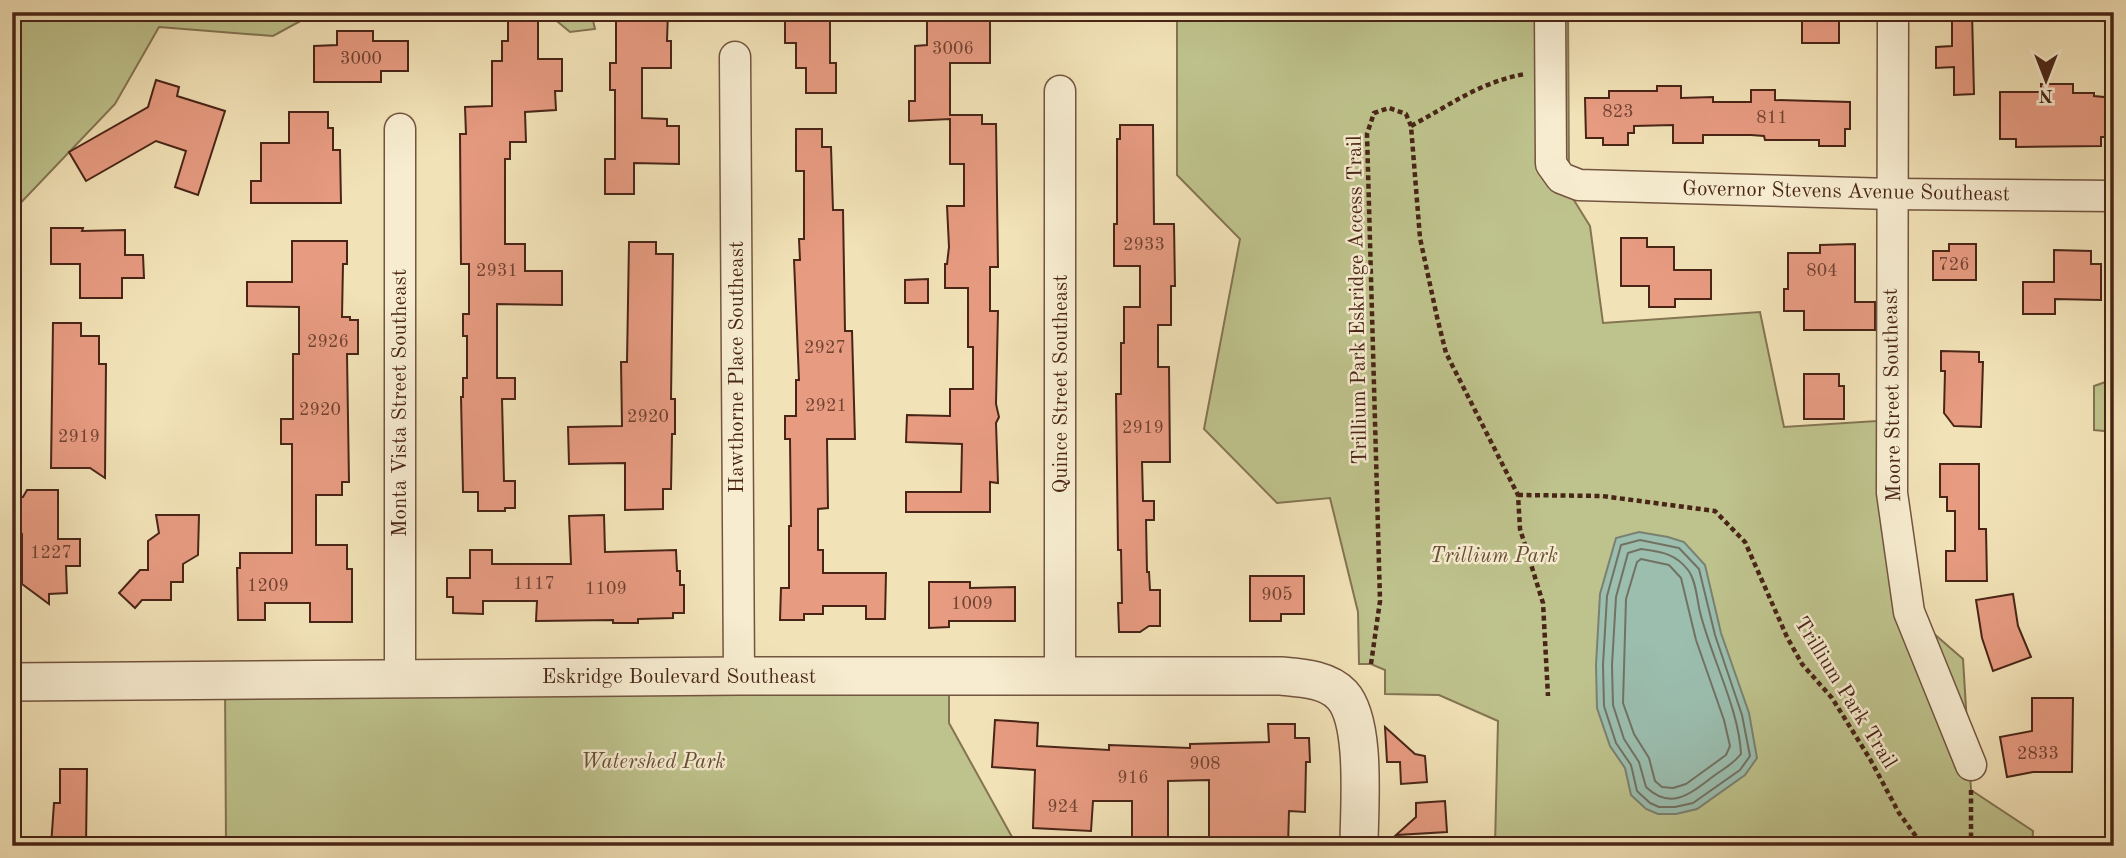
<svg xmlns="http://www.w3.org/2000/svg" width="2126" height="858" font-family="'Old Standard TT',serif">
<rect width="100%" height="100%" fill="#f2e2b7"/>
<filter id="stains"><feTurbulence type="fractalNoise" baseFrequency=".00286" numOctaves="4"/><feColorMatrix values="0 0 0 0 .2 0 0 0 0 .09 0 0 0 0 .02 0 0 0 .5 -.17"/></filter>
<radialGradient id="worn" r=".72"><stop offset=".6" stop-color="#630" stop-opacity="0"/><stop offset="1" stop-color="#630" stop-opacity=".3"/></radialGradient>
<g fill="#bec28c" stroke="#847452" stroke-width="2">
<path d="M12,12H317L273,36L159,27L115,104L12,212Z"/>
<path d="M546,12H591L595,29L570,32Z"/>
<path d="M1177,12H1568L1569,175L1559,176L1590,226L1603,323L1760,312L1784,427L1892,420L1909,612L1963,659L1971,790L2033,831L2032,846H1495L1498,721L1439,695L1385,694V670L1371,664H1359L1358,612L1330,498L1277,503L1204,429L1240,239L1177,175Z"/>
<path d="M2114,379V432L2094,430V386Z"/>
<path d="M949,678V723L1017,846H226L225,681Z"/>
</g>
<path fill="#9bbeaf" stroke="#7a8172" stroke-width="2" d="M1639,532L1668,537L1684,542L1705,565L1721,633L1749,713L1757,758L1745,775L1697,809L1676,814H1658L1646,809L1631,795L1625,768L1610,746L1597,708L1596,665L1600,594L1616,538Z"/>
<g fill="none" stroke-linecap="round" stroke-linejoin="round">
<g stroke="#727263" stroke-width="2">
<path d="M1640,540L1679,548L1699,569L1715,635L1742,715L1750,756L1740,770L1693,803L1675,807H1659L1650,803L1637,791L1631,765L1616,743L1604,706L1603,665L1607,596L1621,545Z"/>
<path d="M1641,549C1661,552 1675,553 1688,570C1696,580 1697,600 1700,612C1711,657 1739,709 1741,754C1733,764 1725,768 1715,775C1692,792 1672,812 1646,787L1639,762L1624,739L1613,705L1612,665L1616,597L1628,553Z"/>
<path d="M1641,559L1669,565L1681,578L1696,640L1724,720L1730,746L1726,755L1686,784L1673,788L1662,787L1655,781L1649,758L1634,734L1623,703L1626,599L1637,562Z"/>
</g>
</g>
<g fill="#e79b81" stroke="#492517" stroke-width="2">
<path d="M616,12H668L667,41H671V68H642V118L667,119V126H679V164L634,163V194H605V159H615V90H610V63H616Z"/>
<path d="M1806,12H1839V43H1802V21H1806Z"/>
<path d="M1952,12H1972L1974,94L1954,95V67L1936,68V47L1952,46Z"/>
<path d="M538,14V59H562V91H555L556,110L525,112L526,142H510V159H505V244H525V271H562V305L497,304V378H515V399H502L504,481H515V508H505V511H478V492H463L461,397H463V378H467V336H463V314H469V264H461L460,134H466L465,107L492,106V61H502V41H508V15Z"/>
<path d="M927,14H990V63H950V115H982V124H996L998,267H990V311H998L996,404L999,417L996,423L998,483L990,482V512H906V492H961L962,444L906,442L907,415L950,416V389H973V347H968V288H945V264H947L949,247L947,206H964V164H950V119L909,121V101H915V46L927,45Z"/>
<path d="M785,16H830V63H836V93H806V68H796V43H785Z"/>
<path d="M337,31H373V41H408V71H381V82H314V46L337,45Z"/>
<path d="M156,80L179,87L177,96L225,111L198,195L175,187L186,151L156,141L86,181L69,152L148,107Z"/>
<path d="M2041,84H2073V93H2094V96L2114,98V137H2101V146L2016,147V139H2000V92H2041Z"/>
<path d="M1657,86H1681V98L1713,97V102H1751V90H1775V100L1850,102V129H1845V146H1819V140H1765L1764,136L1751,135H1703V143H1673V125L1634,126V133H1628V145H1603V138H1586L1585,98H1609V91H1657Z"/>
<path d="M289,112H328V128H333V150H340L341,203H251V181H261V143H289Z"/>
<path d="M1120,125H1153L1154,224H1174L1175,286H1171V325H1158V367H1169L1170,462H1142L1143,501H1154V520H1146L1147,572H1149L1150,590H1160V626H1149L1140,632H1119L1118,603H1122L1121,550H1118L1116,394H1121V343H1124V307H1140V266H1114V224H1117V139H1120Z"/>
<path d="M796,129H822V147H831L833,210H843L845,331H852L855,439H827L828,508L818,509V550H823V573H886L885,619H866V606H823V614H804V620H780L781,588H789V526H791L790,439H785V416H796V380H799L794,260H800L799,239H804V171H796Z"/>
<path d="M51,228H83L82,231L125,230V255H143L144,278H122V298H80V264H51Z"/>
<path d="M1621,238H1647V247H1674V270H1711V299H1675V307H1649V286H1621Z"/>
<path d="M292,241H347V264H343L342,317H350V320H358V354H347L349,482H342V495H316V545H347V569H352V622H310V603H265V620H238L237,568H240V553H292V444H281V419H293V354H299V307L247,306V282H292Z"/>
<path d="M629,242H656V254H673L671,399H675V434H672L671,489H663V509L625,510V463L569,464L568,427L622,426L621,362H627Z"/>
<path d="M1855,244V302H1875V330H1804V311H1784V289H1788V253H1820V245Z"/>
<path d="M1949,244H1976V280H1933V251H1949Z"/>
<path d="M2054,250L2091,251V264H2101V300L2055,299V314H2023V282H2054Z"/>
<path d="M928,279V303H905V280Z"/>
<path d="M53,323H81V336H99V364H106L105,478L90,468H51Z"/>
<path d="M1941,351L1979,352V362H1983L1981,427L1954,426L1944,413L1945,371H1941Z"/>
<path d="M1804,374H1839V386H1844V419H1804Z"/>
<path d="M1940,464H1979V529H1986L1987,581H1946V551H1955V511H1947V497H1940Z"/>
<path d="M27,490H58V539H80V566H66L67,593L49,594V604L22,584V534L15,527V497H23Z"/>
<path d="M156,515H199L198,555L183,564V582H171V600H142L135,608L119,593L140,570H148V541L159,533Z"/>
<path d="M604,515L605,552L676,550L677,571H680V585H684V613H673V618L638,619V623H613V620L536,621L537,601H483V614L453,613V597H447V578H470V550H492V564H571L569,516Z"/>
<path d="M1250,576H1304V614H1281V621H1250Z"/>
<path d="M929,582H970V588L1015,587V621H949V627L929,628Z"/>
<path d="M2013,594L2018,626L2031,657L1993,671L1982,638L1976,600Z"/>
<path d="M2032,698H2073L2072,772H2033L2007,777L2000,737L2032,731Z"/>
<path d="M995,720L1038,723L1037,746L1109,750V745L1190,748V744L1269,742L1268,724H1295V738H1309L1310,762H1306L1305,812L1289,811L1288,846H1209V780L1168,781V846H1132V801H1093L1091,831L1033,828L1035,770L992,767Z"/>
<path d="M1385,727L1415,754L1425,756L1427,782L1401,784L1400,762H1387Z"/>
<path d="M60,769H87L86,846H51L54,803H60Z"/>
<path d="M1445,801L1447,832L1396,835L1416,817V803Z"/>
</g>
<g fill="none" stroke-linecap="round" stroke-linejoin="round">
<defs>
<g id="minor">
<path d="M1550,12L1551,164L1561,178L1579,185L1891,194L2114,196"/>
<path d="M1893,12L1892,493L1909,612L1971,765"/>
<path d="M735,57L739,676"/>
<path d="M400,129V678"/>
<path d="M1060,678V91"/>
</g>
<path id="tertiary" d="M12,682L739,676H1281C1301,678 1327,679 1342,695C1367,722 1359,809 1359,846"/>
</defs>
<use href="#minor" stroke="#73543f" stroke-width="33"/>
<use href="#tertiary" stroke="#73543f" stroke-width="40"/>
<g stroke="#492517" stroke-width="4.5" stroke-dasharray="5 3.5" stroke-linecap="butt">
<path d="M1411,126C1450,105 1480,82 1525,74"/>
<path d="M1518,495L1602,496L1715,511L1745,542L1787,637L1802,664L1832,698L1870,759L1899,813L1923,846"/>
<path d="M1371,664L1380,601L1367,134L1374,113L1389,108L1406,114L1411,126L1420,238L1437,317L1446,353L1518,495L1520,529L1543,603L1548,696"/>
<path d="M1971,846V790"/>
</g>
<use href="#minor" stroke="#f7ecd0" stroke-width="30"/>
<use href="#tertiary" stroke="#f7ecd0" stroke-width="37"/>
</g>
<g text-anchor="middle" dominant-baseline="central" stroke-width="5" stroke-linejoin="round" paint-order="stroke">
<g font-size="18" fill="#704232">
<text x="953" y="49">3006</text>
<text x="361" y="59">3000</text>
<text x="1618" y="112">823</text>
<text x="1772" y="118">811</text>
<text x="1144" y="245">2933</text>
<text x="1954" y="265">726</text>
<text x="497" y="271">2931</text>
<text x="1822" y="271">804</text>
<text x="328" y="342">2926</text>
<text x="825" y="348">2927</text>
<text x="826" y="406">2921</text>
<text x="320" y="410">2920</text>
<text x="648" y="417">2920</text>
<text x="1143" y="428">2919</text>
<text x="79" y="437">2919</text>
<text x="51" y="553">1227</text>
<text x="534" y="584">1117</text>
<text x="268" y="586">1209</text>
<text x="606" y="589">1109</text>
<text x="1277" y="595">905</text>
<text x="972" y="604">1009</text>
<text x="2038" y="754">2833</text>
<text x="1205" y="764">908</text>
<text x="1133" y="778">916</text>
<text x="1063" y="807">924</text>
</g>
<g font-size="21" fill="#492517" stroke="#f7ecd0">
<text transform="translate(1846 192) rotate(1)">Governor Stevens Avenue Southeast</text>
<text transform="translate(1358 300) rotate(-91)">Trillium Park Eskridge Access Trail</text>
<text transform="translate(737 367) rotate(-90)">Hawthorne Place Southeast</text>
<text transform="translate(1061 384) rotate(-90)">Quince Street Southeast</text>
<text transform="translate(1893 395) rotate(-91)">Moore Street Southeast</text>
<text transform="translate(400 403) rotate(-90)">Monta Vista Street Southeast</text>
<text x="679" y="677">Eskridge Boulevard Southeast</text>
<text transform="translate(1845 693) rotate(58)">Trillium Park Trail</text>
</g>
<g font-size="21" font-style="italic" fill="#664c34" stroke="#f7ecd0">
<text x="1494" y="556">Trillium Park</text>
<text x="653" y="762">Watershed Park</text>
</g>
</g>
<rect width="2126" height="858" fill="none" stroke="#f2e2b7" stroke-width="42"/>
<rect x="14" y="14" width="2098" height="830" fill="none" stroke="#492517" stroke-width="3.5"/>
<rect x="21" y="21" width="2084" height="816" fill="none" stroke="#492517" stroke-width="2"/>
<g transform="translate(2046 80) rotate(180)" stroke="#f7ecd0" stroke-width="5" paint-order="stroke">
<path d="M0-5L12 26L0 18L-12 26Z" fill="#492517"/>
<text y="-10" font-size="19" font-weight="bold" text-anchor="middle" fill="#492517">N</text>
</g>
<rect width="100%" height="100%" filter="url(#stains)"/>
<rect width="100%" height="100%" fill="url(#worn)"/>
</svg>
